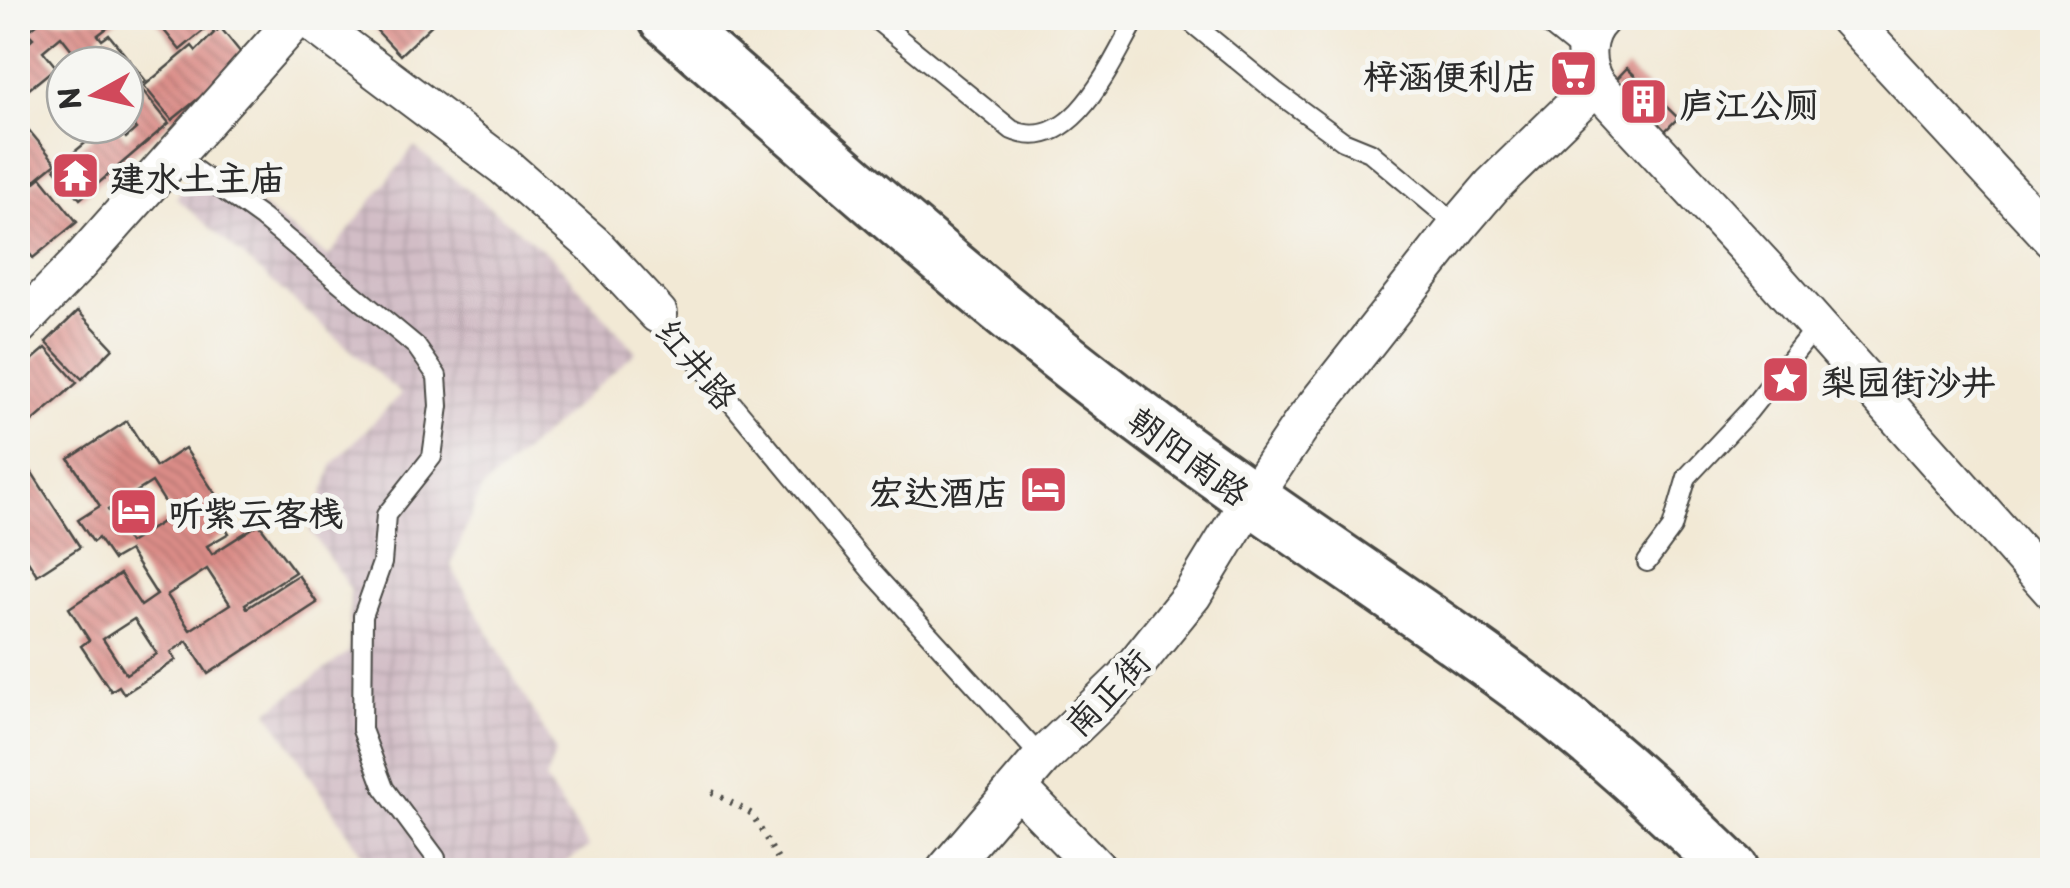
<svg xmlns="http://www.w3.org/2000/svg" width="2070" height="888" font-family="'Playpen Sans','LXGW WenKai TC',sans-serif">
<defs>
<pattern id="industrial-grid" width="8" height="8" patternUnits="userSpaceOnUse" patternTransform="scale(2.5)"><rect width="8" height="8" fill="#d2bdc6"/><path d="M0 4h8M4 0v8" fill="none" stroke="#b4a3aa"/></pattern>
<pattern id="building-back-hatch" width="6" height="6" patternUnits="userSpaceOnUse" patternTransform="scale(2.5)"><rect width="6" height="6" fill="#db8d88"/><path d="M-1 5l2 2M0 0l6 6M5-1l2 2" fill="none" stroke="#b2736f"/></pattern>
</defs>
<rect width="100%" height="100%" fill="#f6f6f2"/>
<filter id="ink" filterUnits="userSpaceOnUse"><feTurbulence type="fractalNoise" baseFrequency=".01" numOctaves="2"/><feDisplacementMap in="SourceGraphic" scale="20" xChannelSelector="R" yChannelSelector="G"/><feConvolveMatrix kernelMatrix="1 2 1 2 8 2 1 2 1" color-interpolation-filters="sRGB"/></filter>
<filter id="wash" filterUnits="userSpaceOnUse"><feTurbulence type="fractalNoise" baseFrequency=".0048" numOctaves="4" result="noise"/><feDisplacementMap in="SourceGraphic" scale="40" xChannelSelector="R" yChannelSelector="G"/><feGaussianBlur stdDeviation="2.25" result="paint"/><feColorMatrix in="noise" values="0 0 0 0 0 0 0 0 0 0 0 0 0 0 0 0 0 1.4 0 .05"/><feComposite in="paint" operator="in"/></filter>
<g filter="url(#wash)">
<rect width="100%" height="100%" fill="#f2e9d5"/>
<path fill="url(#industrial-grid)" d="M414,147L553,258L636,352L481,490L451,566L556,752L545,780L589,847L554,870H372L268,711L349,652L350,589L310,530L333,464L401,394L176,198L203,163L328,257Z"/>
<g id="blocks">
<g fill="url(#building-back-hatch)" fill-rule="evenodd">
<path d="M44,18L53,20L120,18L98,35L102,40L109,35L146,81L139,86L169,123L80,199L55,168L107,125H115L126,138L136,129L125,116V65H72L79,59L61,36L43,51L56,67L18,98V51L33,38L27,32Z"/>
<path d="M154,18H219L212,23L217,31L220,27L241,53L230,68L218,78L220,81L172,120L144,86L192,46L196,51L214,33L209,26L180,50Z"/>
<path d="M365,18H439L400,55Z"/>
<path d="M1627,68L1678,118L1661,135L1610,86Z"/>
<path d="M18,117L56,163L18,194Z"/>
<path d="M41,177L77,222L33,258L18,239V196Z"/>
<path d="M78,311L113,348L82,379L46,342Z"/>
<path d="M46,348L77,383L30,424L18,409V372Z"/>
<path d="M127,421L156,467L185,448L218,498L210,503L229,533L207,546L212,554L259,524L295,572L245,604L247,608L298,575L317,603L208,674L187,641L171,652L176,660L124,694L119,686L111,691L81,646L89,640L69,608L120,574L141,606L157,595L129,551L113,560L98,538L93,542L78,520L100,506L69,459ZM152,482L173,515L129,543L108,510ZM207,569L230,604L190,630L167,595ZM134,619L157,654L126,674L103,639Z"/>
<path d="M18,451L80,547L37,575L18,545Z"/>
</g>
</g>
</g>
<g filter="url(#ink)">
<use href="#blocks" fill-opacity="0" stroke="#494844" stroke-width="2.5"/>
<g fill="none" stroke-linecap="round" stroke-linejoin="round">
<defs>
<g id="lane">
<path d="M874,18L1012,130C1074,157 1112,60 1137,18"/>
<path d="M1186,18L1275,91L1343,141L1370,152L1458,226"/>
<path d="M1540,18L1586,55"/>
<path d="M174,155L262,218L416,346L437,376L439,406L432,457L386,515L382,563L363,616L362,730L384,788L436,858"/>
<path d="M658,314L873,573L1042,758"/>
<path d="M1647,562L1672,528L1687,477L1749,411L1817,325"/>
</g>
<g id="street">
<path d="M307,18L504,166L594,245L658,314"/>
<path d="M1601,18C1583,35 1582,64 1596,85L1769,272L2052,590"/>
<path d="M1848,18L2052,238"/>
<path d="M18,326L77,265L297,18"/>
<path d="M1019,789L1098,870"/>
<path d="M946,870L1042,758L1124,679L1192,595L1250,500L1302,424L1458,226L1492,186L1596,85"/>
</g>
<path id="secondary" d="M665,18C826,158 985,302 1157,430C1284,525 1419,609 1546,705C1612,756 1673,813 1732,870"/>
</defs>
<use href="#lane" stroke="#494844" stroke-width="22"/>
<use href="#street" stroke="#494844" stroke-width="42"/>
<use href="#secondary" stroke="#494844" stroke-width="58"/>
<path stroke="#494844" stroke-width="6" stroke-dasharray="2.5 8" stroke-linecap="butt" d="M712,792L752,814L784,870"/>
<use href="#lane" stroke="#fff" stroke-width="18"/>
<use href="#street" stroke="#fff" stroke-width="38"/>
<use href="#secondary" stroke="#fff" stroke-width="52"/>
</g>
</g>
<defs>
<symbol id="supermarket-square" viewBox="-11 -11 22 22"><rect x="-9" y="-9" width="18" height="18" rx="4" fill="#d1495b" stroke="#f6f6f2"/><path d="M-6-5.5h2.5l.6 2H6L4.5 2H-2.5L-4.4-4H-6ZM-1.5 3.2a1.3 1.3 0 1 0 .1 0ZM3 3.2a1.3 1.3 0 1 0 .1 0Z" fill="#fff"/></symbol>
<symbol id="building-square" viewBox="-11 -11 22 22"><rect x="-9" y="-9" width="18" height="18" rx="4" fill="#d1495b" stroke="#f6f6f2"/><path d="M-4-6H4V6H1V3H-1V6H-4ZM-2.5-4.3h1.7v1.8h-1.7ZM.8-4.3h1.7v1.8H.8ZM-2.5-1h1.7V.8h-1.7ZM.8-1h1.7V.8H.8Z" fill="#fff"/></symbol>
<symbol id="temple-square" viewBox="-11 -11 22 22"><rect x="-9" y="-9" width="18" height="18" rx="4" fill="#d1495b" stroke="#f6f6f2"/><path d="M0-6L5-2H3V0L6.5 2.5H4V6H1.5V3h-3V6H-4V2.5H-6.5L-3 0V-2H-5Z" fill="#fff"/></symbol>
<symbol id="sight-square" viewBox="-11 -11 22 22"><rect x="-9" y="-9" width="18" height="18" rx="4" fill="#d1495b" stroke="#f6f6f2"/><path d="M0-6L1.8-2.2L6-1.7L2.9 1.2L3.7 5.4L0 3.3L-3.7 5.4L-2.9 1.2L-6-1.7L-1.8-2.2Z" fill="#fff"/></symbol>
<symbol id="hotel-square" viewBox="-11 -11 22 22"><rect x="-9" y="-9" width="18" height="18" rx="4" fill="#d1495b" stroke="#f6f6f2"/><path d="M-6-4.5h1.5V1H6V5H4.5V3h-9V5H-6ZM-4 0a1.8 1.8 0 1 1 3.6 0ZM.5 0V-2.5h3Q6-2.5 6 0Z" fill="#fff"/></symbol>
</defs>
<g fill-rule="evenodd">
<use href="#supermarket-square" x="1546" y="46" width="55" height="55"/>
<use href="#building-square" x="1616" y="74" width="55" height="55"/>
<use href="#temple-square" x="48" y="148" width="55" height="55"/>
<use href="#sight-square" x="1758" y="352" width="55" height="55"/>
<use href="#hotel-square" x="1016" y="462" width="55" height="55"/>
<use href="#hotel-square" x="106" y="484" width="55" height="55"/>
</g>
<g text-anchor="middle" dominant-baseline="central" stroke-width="10" stroke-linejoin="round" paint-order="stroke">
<g font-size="35" font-weight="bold" fill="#2b2b2b" stroke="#f6f6f2" text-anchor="start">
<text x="1538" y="74" text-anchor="end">梓涵便利店</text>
<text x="1679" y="102">庐江公厕</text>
<text x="110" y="176">建水土主庙</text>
<text x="1821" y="380">梨园街沙井</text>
<text x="1009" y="490" text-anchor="end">宏达酒店</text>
<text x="168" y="511">听紫云客栈</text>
</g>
<g font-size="35" fill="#2b2b2b" stroke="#f6f6f2">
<text transform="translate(698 363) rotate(50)">红井路</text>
<text transform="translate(1190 455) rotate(36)">朝阳南路</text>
<text transform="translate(1106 691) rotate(-46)">南正街</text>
</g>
</g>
<rect width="2070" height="888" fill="none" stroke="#f6f6f2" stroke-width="60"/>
<g transform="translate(95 95) rotate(262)"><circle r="48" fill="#f6f6f2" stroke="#a5a5a2" stroke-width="2.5"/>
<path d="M0-8L18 38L0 25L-18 38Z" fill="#d1495b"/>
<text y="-15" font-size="28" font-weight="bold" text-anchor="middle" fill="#2b2b2b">N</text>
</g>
</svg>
